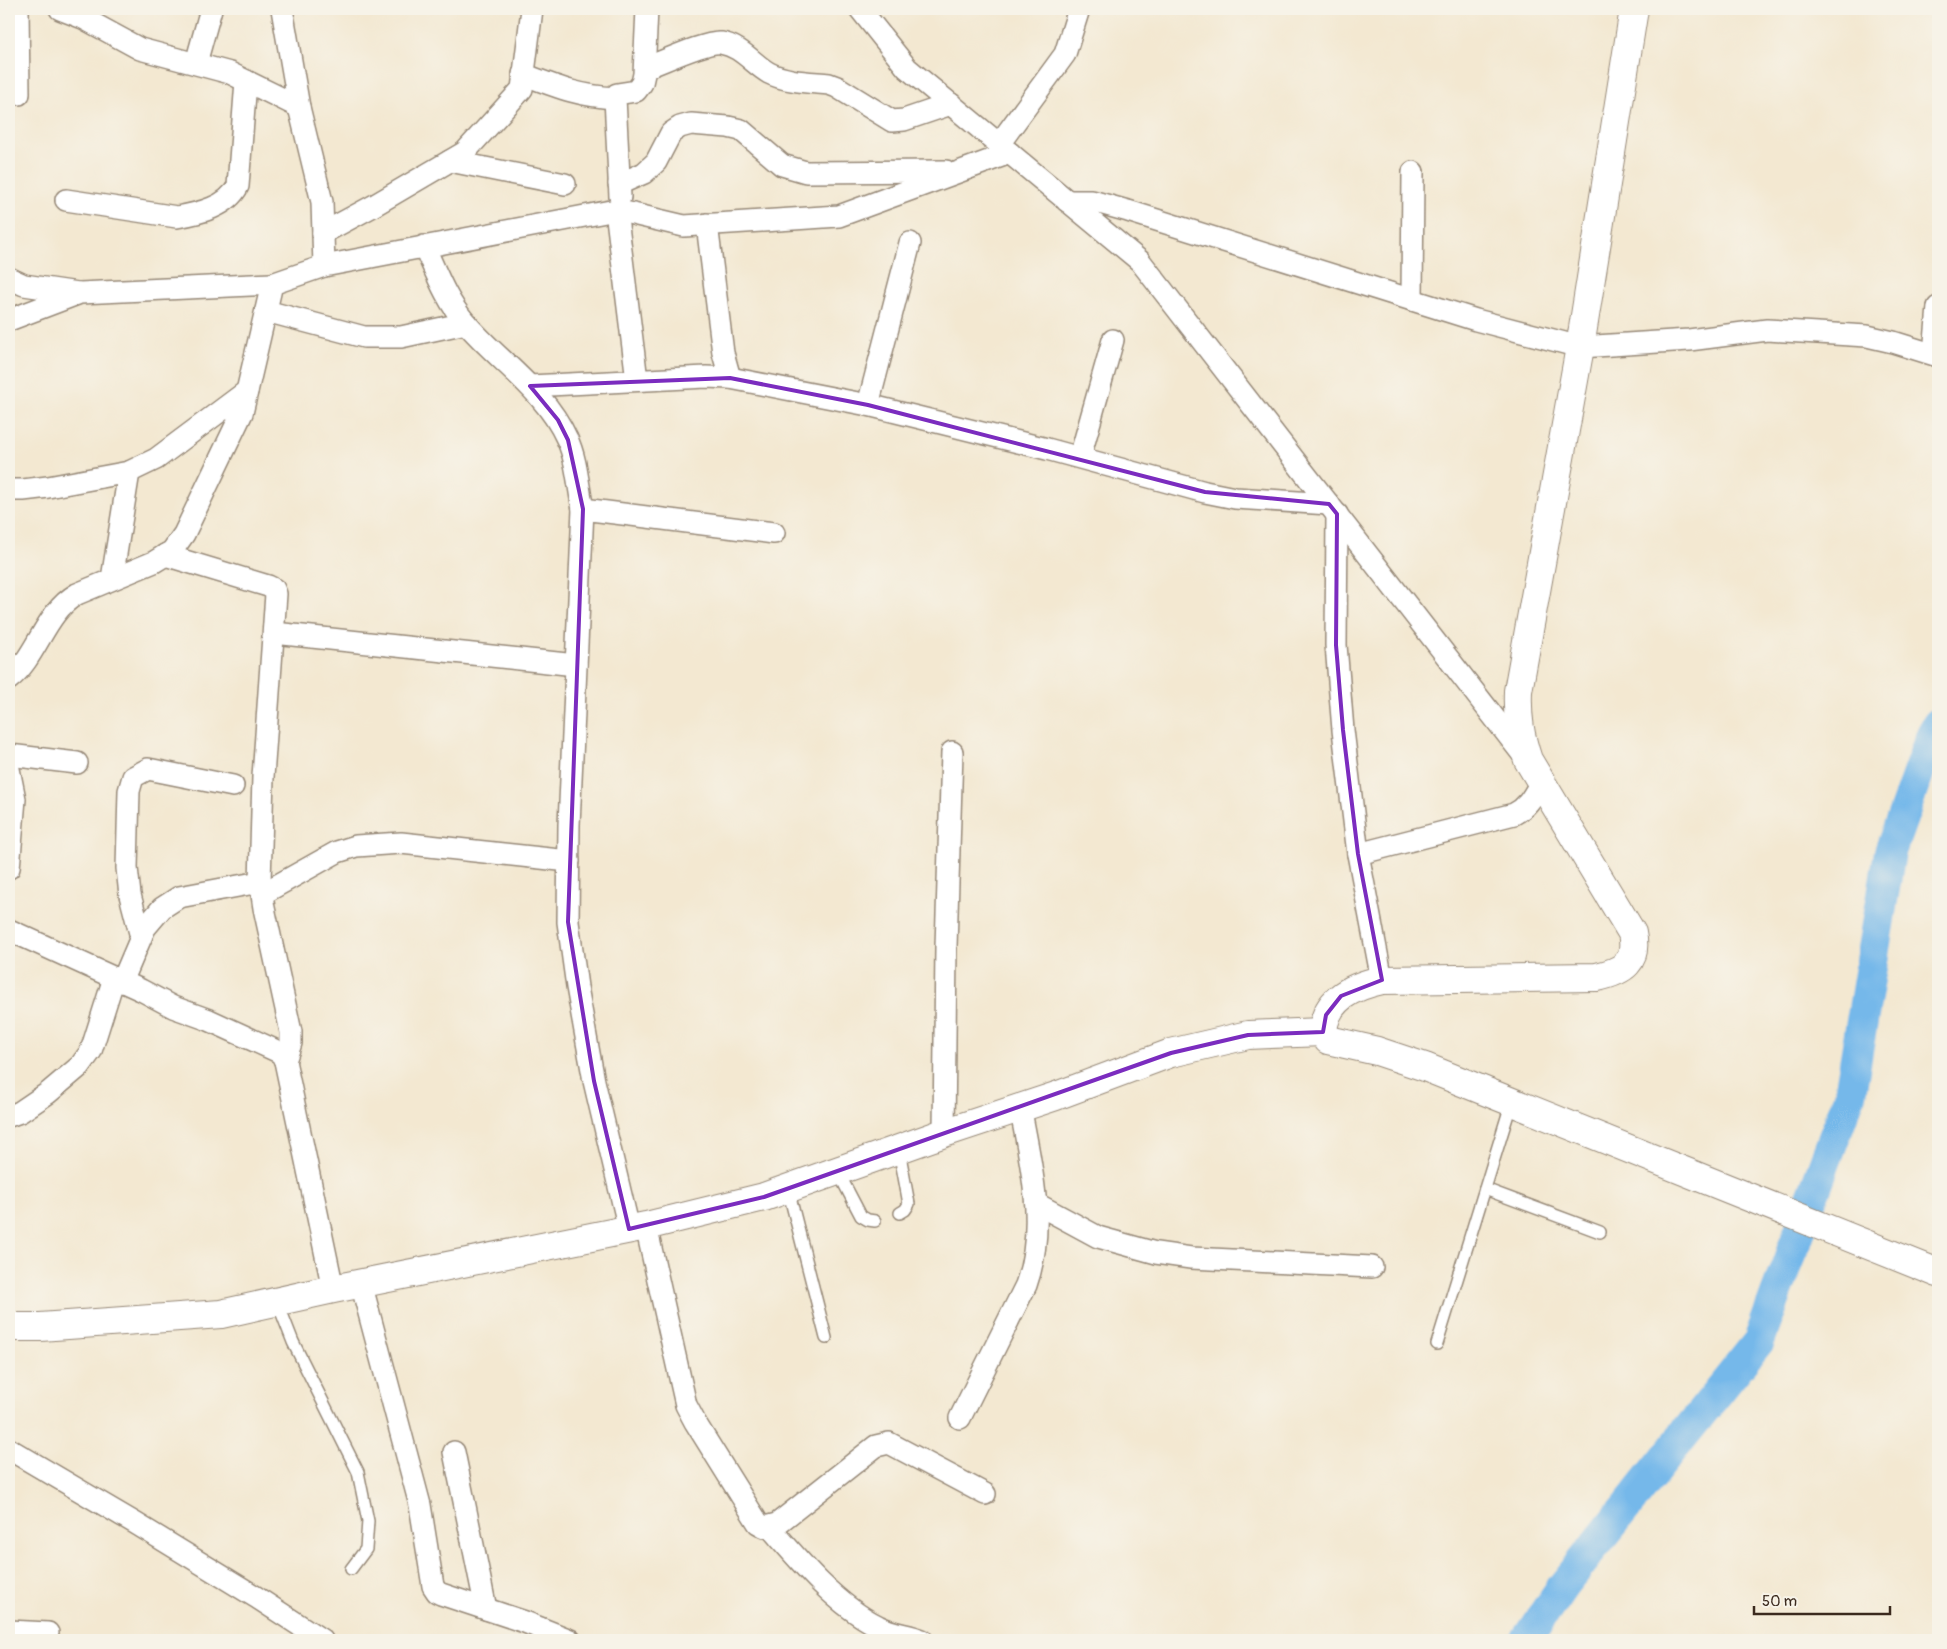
<svg xmlns="http://www.w3.org/2000/svg" width="1947" height="1649" font-family="Pangolin,sans-serif">
<rect width="100%" height="100%" fill="#f7f3e8"/>
<filter id="ink" filterUnits="userSpaceOnUse"><feTurbulence type="fractalNoise" baseFrequency=".02" numOctaves="2"/><feDisplacementMap in="SourceGraphic" scale="10" xChannelSelector="R" yChannelSelector="G"/><feConvolveMatrix kernelMatrix="1 2 1 2 8 2 1 2 1" color-interpolation-filters="sRGB"/></filter>
<filter id="wash" filterUnits="userSpaceOnUse"><feTurbulence type="fractalNoise" baseFrequency=".0096" numOctaves="4" result="noise"/><feDisplacementMap in="SourceGraphic" scale="20" xChannelSelector="R" yChannelSelector="G"/><feGaussianBlur stdDeviation="1.12" result="paint"/><feColorMatrix in="noise" values="0 0 0 0 0 0 0 0 0 0 0 0 0 0 0 0 0 1.4 0 .05"/><feComposite in="paint" operator="in"/></filter>
<g filter="url(#wash)">
<rect width="100%" height="100%" fill="#f3e8d1"/>
<g fill="none" stroke-linecap="round" stroke-linejoin="round">
<path stroke="#74b8ea" stroke-width="32" d="M1526,1640L1563,1586L1759,1341L1850,1094L1890,852L1932,734L1938,724"/>
</g>
</g>
<g filter="url(#ink)">
<g fill="none" stroke-linecap="round" stroke-linejoin="round">
<defs>
<g id="lane">
<path d="M899,1150L909,1204L905,1210L900,1213"/>
<path d="M838,1172L861,1216L868,1220L875,1221"/>
<path d="M788,1189L826,1338"/>
<path d="M1485,1189L1600,1232"/>
<path d="M277,1301L293,1342L358,1472L368,1521L366,1549L351,1569"/>
<path d="M1437,1344L1512,1101"/>
</g>
<g id="street">
<path d="M18,9L19,94"/>
<path d="M60,9L83,18L140,49L230,73L299,107"/>
<path d="M282,9L299,107L322,202L324,266"/>
<path d="M860,9L907,68L1140,261L1524,756"/>
<path d="M196,63L211,9"/>
<path d="M645,68C660,63 706,41 721,43C741,46 753,64 769,73C787,82 809,82 829,84L837,87L892,121L904,120L951,104"/>
<path d="M523,74C557,87 578,96 615,98"/>
<path d="M999,144L1065,54L1079,9"/>
<path d="M450,161L565,184"/>
<path d="M619,184L644,173L656,162L671,133L680,127L691,124L728,127L741,130L782,165L806,172L946,171"/>
<path d="M620,197L615,98L617,94L636,91L642,83L644,74L647,9"/>
<path d="M66,200L177,217C200,213 227,207 238,186L246,81"/>
<path d="M1067,201H1092L1128,211L1476,320L1580,347L1689,340L1767,330L1867,336L1893,342L1938,356"/>
<path d="M616,210L637,380"/>
<path d="M707,224L723,353L730,378"/>
<path d="M323,233L373,206L465,152L522,89L532,9"/>
<path d="M424,246C436,272 446,300 465,322C499,362 545,390 567,439C577,460 578,486 583,509L569,825L568,922L577,987L594,1081L629,1229"/>
<path d="M9,278L24,285L78,293"/>
<path d="M1412,300L1413,172"/>
<path d="M266,311L364,337H401L466,323"/>
<path d="M9,320L80,293L272,284"/>
<path d="M1934,354L1938,307"/>
<path d="M530,386L706,377L730,378L868,405L1047,449L1205,492L1235,498L1329,504"/>
<path d="M868,405L910,243"/>
<path d="M1080,457L1113,340"/>
<path d="M9,490H23L48,487L129,472L156,459L247,391"/>
<path d="M583,509L774,533"/>
<path d="M1337,514L1336,645L1343,730L1358,854L1382,980"/>
<path d="M165,555L268,586L274,589L276,594L263,777L260,882L264,908L291,1032V1043L285,1061"/>
<path d="M112,579L129,472"/>
<path d="M274,633L576,665"/>
<path d="M9,679C38,656 44,613 77,594L154,562L172,551L184,534L242,413L272,284L324,266L616,210L684,226L839,216L1010,153"/>
<path d="M9,755L77,763"/>
<path d="M9,769L15,799L9,868"/>
<path d="M1358,854L1514,814C1528,807 1533,796 1541,782"/>
<path d="M262,894L337,852L356,846L401,843L569,861"/>
<path d="M9,930L141,990L173,1007L209,1020L281,1053L285,1061L333,1289"/>
<path d="M141,937L130,895L127,868L129,791L133,777L148,769L233,786"/>
<path d="M122,982L145,928L162,908L179,897L260,882"/>
<path d="M9,1116L20,1112L48,1093L80,1066L91,1051L114,978"/>
<path d="M944,1133L946,947L952,752"/>
<path d="M1037,1204L1098,1237L1156,1253L1191,1258L1372,1267"/>
<path d="M646,1226L686,1405L695,1422L758,1523L765,1527L777,1524L876,1446L889,1443L985,1494"/>
<path d="M361,1283L420,1505L433,1586L437,1592L441,1594L525,1622L570,1640"/>
<path d="M960,1418L1026,1285C1047,1225 1031,1166 1020,1106"/>
<path d="M9,1449L135,1523L256,1597L322,1640"/>
<path d="M454,1452L486,1609"/>
<path d="M770,1527C800,1562 836,1605 878,1626C892,1634 908,1634 922,1640"/>
<path d="M9,1631L48,1633"/>
</g>
<path id="primary" d="M9,1327H40L221,1314L333,1289L646,1226L764,1197L944,1133L1056,1096L1171,1053L1248,1035L1323,1032"/>
<path id="highway" d="M1634,9L1580,347L1518,691C1517,717 1520,736 1528,760L1632,933C1638,962 1624,971 1597,977L1382,980C1353,986 1325,999 1323,1032L1328,1040L1377,1051L1425,1067L1938,1273"/>
</defs>
<use href="#lane" stroke="#978978" stroke-width="14"/>
<use href="#street" stroke="#978978" stroke-width="24"/>
<use href="#primary" stroke="#978978" stroke-width="30"/>
<use href="#highway" stroke="#978978" stroke-width="30"/>
<use href="#lane" stroke="#fff" stroke-width="11"/>
<use href="#street" stroke="#fff" stroke-width="21"/>
<use href="#primary" stroke="#fff" stroke-width="28"/>
<use href="#highway" stroke="#fff" stroke-width="28"/>
</g>
</g>
<path fill="none" stroke="#7b2cbf" stroke-width="4" stroke-linejoin="round" d="M730,378L868,405L1205,492L1329,504L1337,514L1336,645L1343,730L1358,854L1382,980L1341,996L1326,1015L1323,1032L1248,1035L1171,1053L764,1197L629,1229L594,1081L568,922L583,509L568,440L558,420L530,386Z"/>
<rect width="1947" height="1649" fill="none" stroke="#f7f3e8" stroke-width="30"/>
<path d="M1754 1606v8h136v-8" fill="none" stroke="#3b2a1e" stroke-width="2.5"/>
<text x="1762" y="1606" font-size="15" fill="#3b2a1e" stroke="#f7f3e8" stroke-width="4" paint-order="stroke">50 m</text>
</svg>
